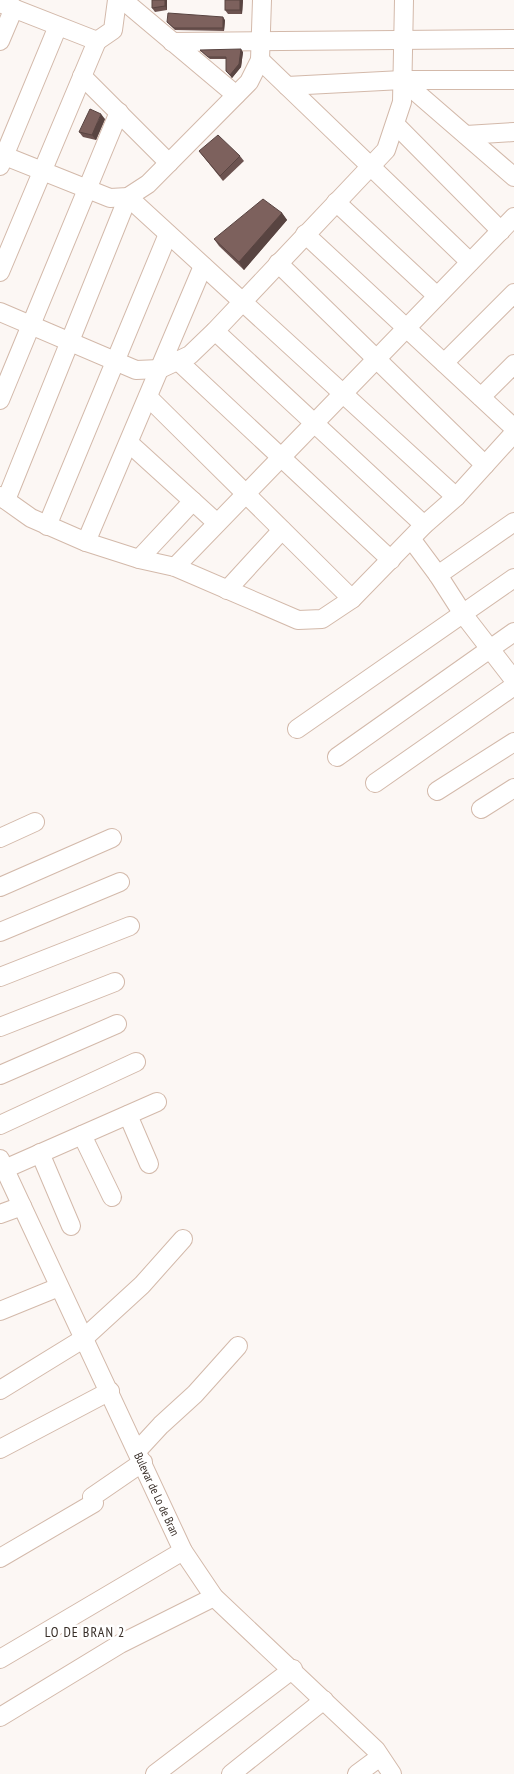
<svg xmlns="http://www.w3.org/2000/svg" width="514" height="1774" font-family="'PT Sans Narrow',sans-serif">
<rect width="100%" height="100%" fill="#fcf7f4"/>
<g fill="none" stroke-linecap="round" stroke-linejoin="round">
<defs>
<g id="minor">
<path d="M123,0L236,95"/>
<path d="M0,3L97,41L113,30L117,0"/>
<path d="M0,41L14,8"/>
<path d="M172,42L514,39"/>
<path d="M260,60L470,262"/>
<path d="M82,76L169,163"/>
<path d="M402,80L514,177"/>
<path d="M287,86L402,80H514"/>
<path d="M396,125L501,231"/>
<path d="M466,135L514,132"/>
<path d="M0,154L110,198L128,197L148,184L249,82L260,60L262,0"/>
<path d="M0,166L58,26"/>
<path d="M128,197L456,497"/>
<path d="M336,202L437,296"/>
<path d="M305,234L514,428"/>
<path d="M278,263L485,465"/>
<path d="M0,272L97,41"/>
<path d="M0,312L136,370L160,369L190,355L215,331L386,150L402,102L404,0"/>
<path d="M215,331L424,525"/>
<path d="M177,360L391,560"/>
<path d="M444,363L514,293"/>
<path d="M148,397L352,599"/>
<path d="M481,397L514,364"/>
<path d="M0,400L119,112"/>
<path d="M129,443L217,523"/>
<path d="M0,496L31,518L86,542L139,559L175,567L298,620L322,619L352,599L424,525L456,497L514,433"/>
<path d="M6,500L128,197"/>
<path d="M47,526L168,234"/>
<path d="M412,540L438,575L463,614L514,680"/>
<path d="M86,542L203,266"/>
<path d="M139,559L193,501"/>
<path d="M175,567L514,217"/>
<path d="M438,575L514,522"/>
<path d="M227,590L282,530"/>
<path d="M297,729L514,578"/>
<path d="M337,757L514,632"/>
<path d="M375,783L514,686"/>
<path d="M437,791L514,742"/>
<path d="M481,809L514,788"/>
<path d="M0,838L35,822"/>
<path d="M0,887L112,838"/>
<path d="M0,932L120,882"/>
<path d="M0,977L130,926"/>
<path d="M0,1027L115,982"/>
<path d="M0,1075L117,1024"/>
<path d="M128,1115L149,1164"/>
<path d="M0,1125L136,1062"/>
<path d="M82,1135L112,1197"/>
<path d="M40,1153L71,1226"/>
<path d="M0,1159L183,1551L214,1597L376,1750L392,1774"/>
<path d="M0,1171L157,1102"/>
<path d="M0,1214L22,1206"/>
<path d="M0,1311L59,1287"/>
<path d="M0,1390L83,1339L142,1285L183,1239"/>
<path d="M0,1449L110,1391"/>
<path d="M137,1451L161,1425L195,1394L238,1346"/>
<path d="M0,1558L94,1503L92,1497L143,1462"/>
<path d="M0,1659L183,1551"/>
<path d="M0,1717L120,1644L214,1597"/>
<path d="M155,1774L293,1669"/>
<path d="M231,1774L324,1700"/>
<path d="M357,1774L380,1757"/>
</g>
</defs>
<use href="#minor" stroke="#d3b9aa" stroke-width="20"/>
<use href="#minor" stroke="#fff" stroke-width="18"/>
</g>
<g fill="#6c5350">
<path d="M167,0V10L155,12L152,8Z"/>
<path d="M225,0H243L242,14H228L225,10Z"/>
<path d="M225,20L224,31L175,30L167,22Z"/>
<path d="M200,50L243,52L241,67L232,78L226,71V59H210Z"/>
<path d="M105,119L96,140L83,137L79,132Z"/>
<path d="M199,151L240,156L244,161L223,181Z"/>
<path d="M282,213L287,220L244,270L219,246L214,239Z"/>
</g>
<g fill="#584441">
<path d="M165,0H167V10L165,6Z"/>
<path d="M240,0H243L242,14L240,10Z"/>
<path d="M223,17L225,20L224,31L223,28Z"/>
<path d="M241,49L243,52L241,67L232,78L230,75Z"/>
<path d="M101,114L105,119L96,140L92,135Z"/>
<path d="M282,213L287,220L244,270L239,262Z"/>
</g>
<g fill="#7d615d" stroke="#584441">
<path d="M152,0H165V6L152,8Z"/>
<rect x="225" y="0" width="15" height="10"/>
<path d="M168,13L223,17V28H174L167,22Z"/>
<path d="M241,49L239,64L230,75L226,71V57H208L200,50Z"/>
<path d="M90,109L101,114L92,135L79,132Z"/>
<path d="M218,135L240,156L220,176L199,151Z"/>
<path d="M263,199L282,213L239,262L214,239Z"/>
</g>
<g text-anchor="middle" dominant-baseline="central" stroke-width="5" stroke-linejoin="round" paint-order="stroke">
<g font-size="12" fill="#382e28" stroke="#fff">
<text transform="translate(157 1494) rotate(65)">Bulevar de Lo de Bran</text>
</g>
<g font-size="14" letter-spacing="1" fill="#382e28" stroke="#fff">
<text x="85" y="1632">LO DE BRAN 2</text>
</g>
</g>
</svg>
